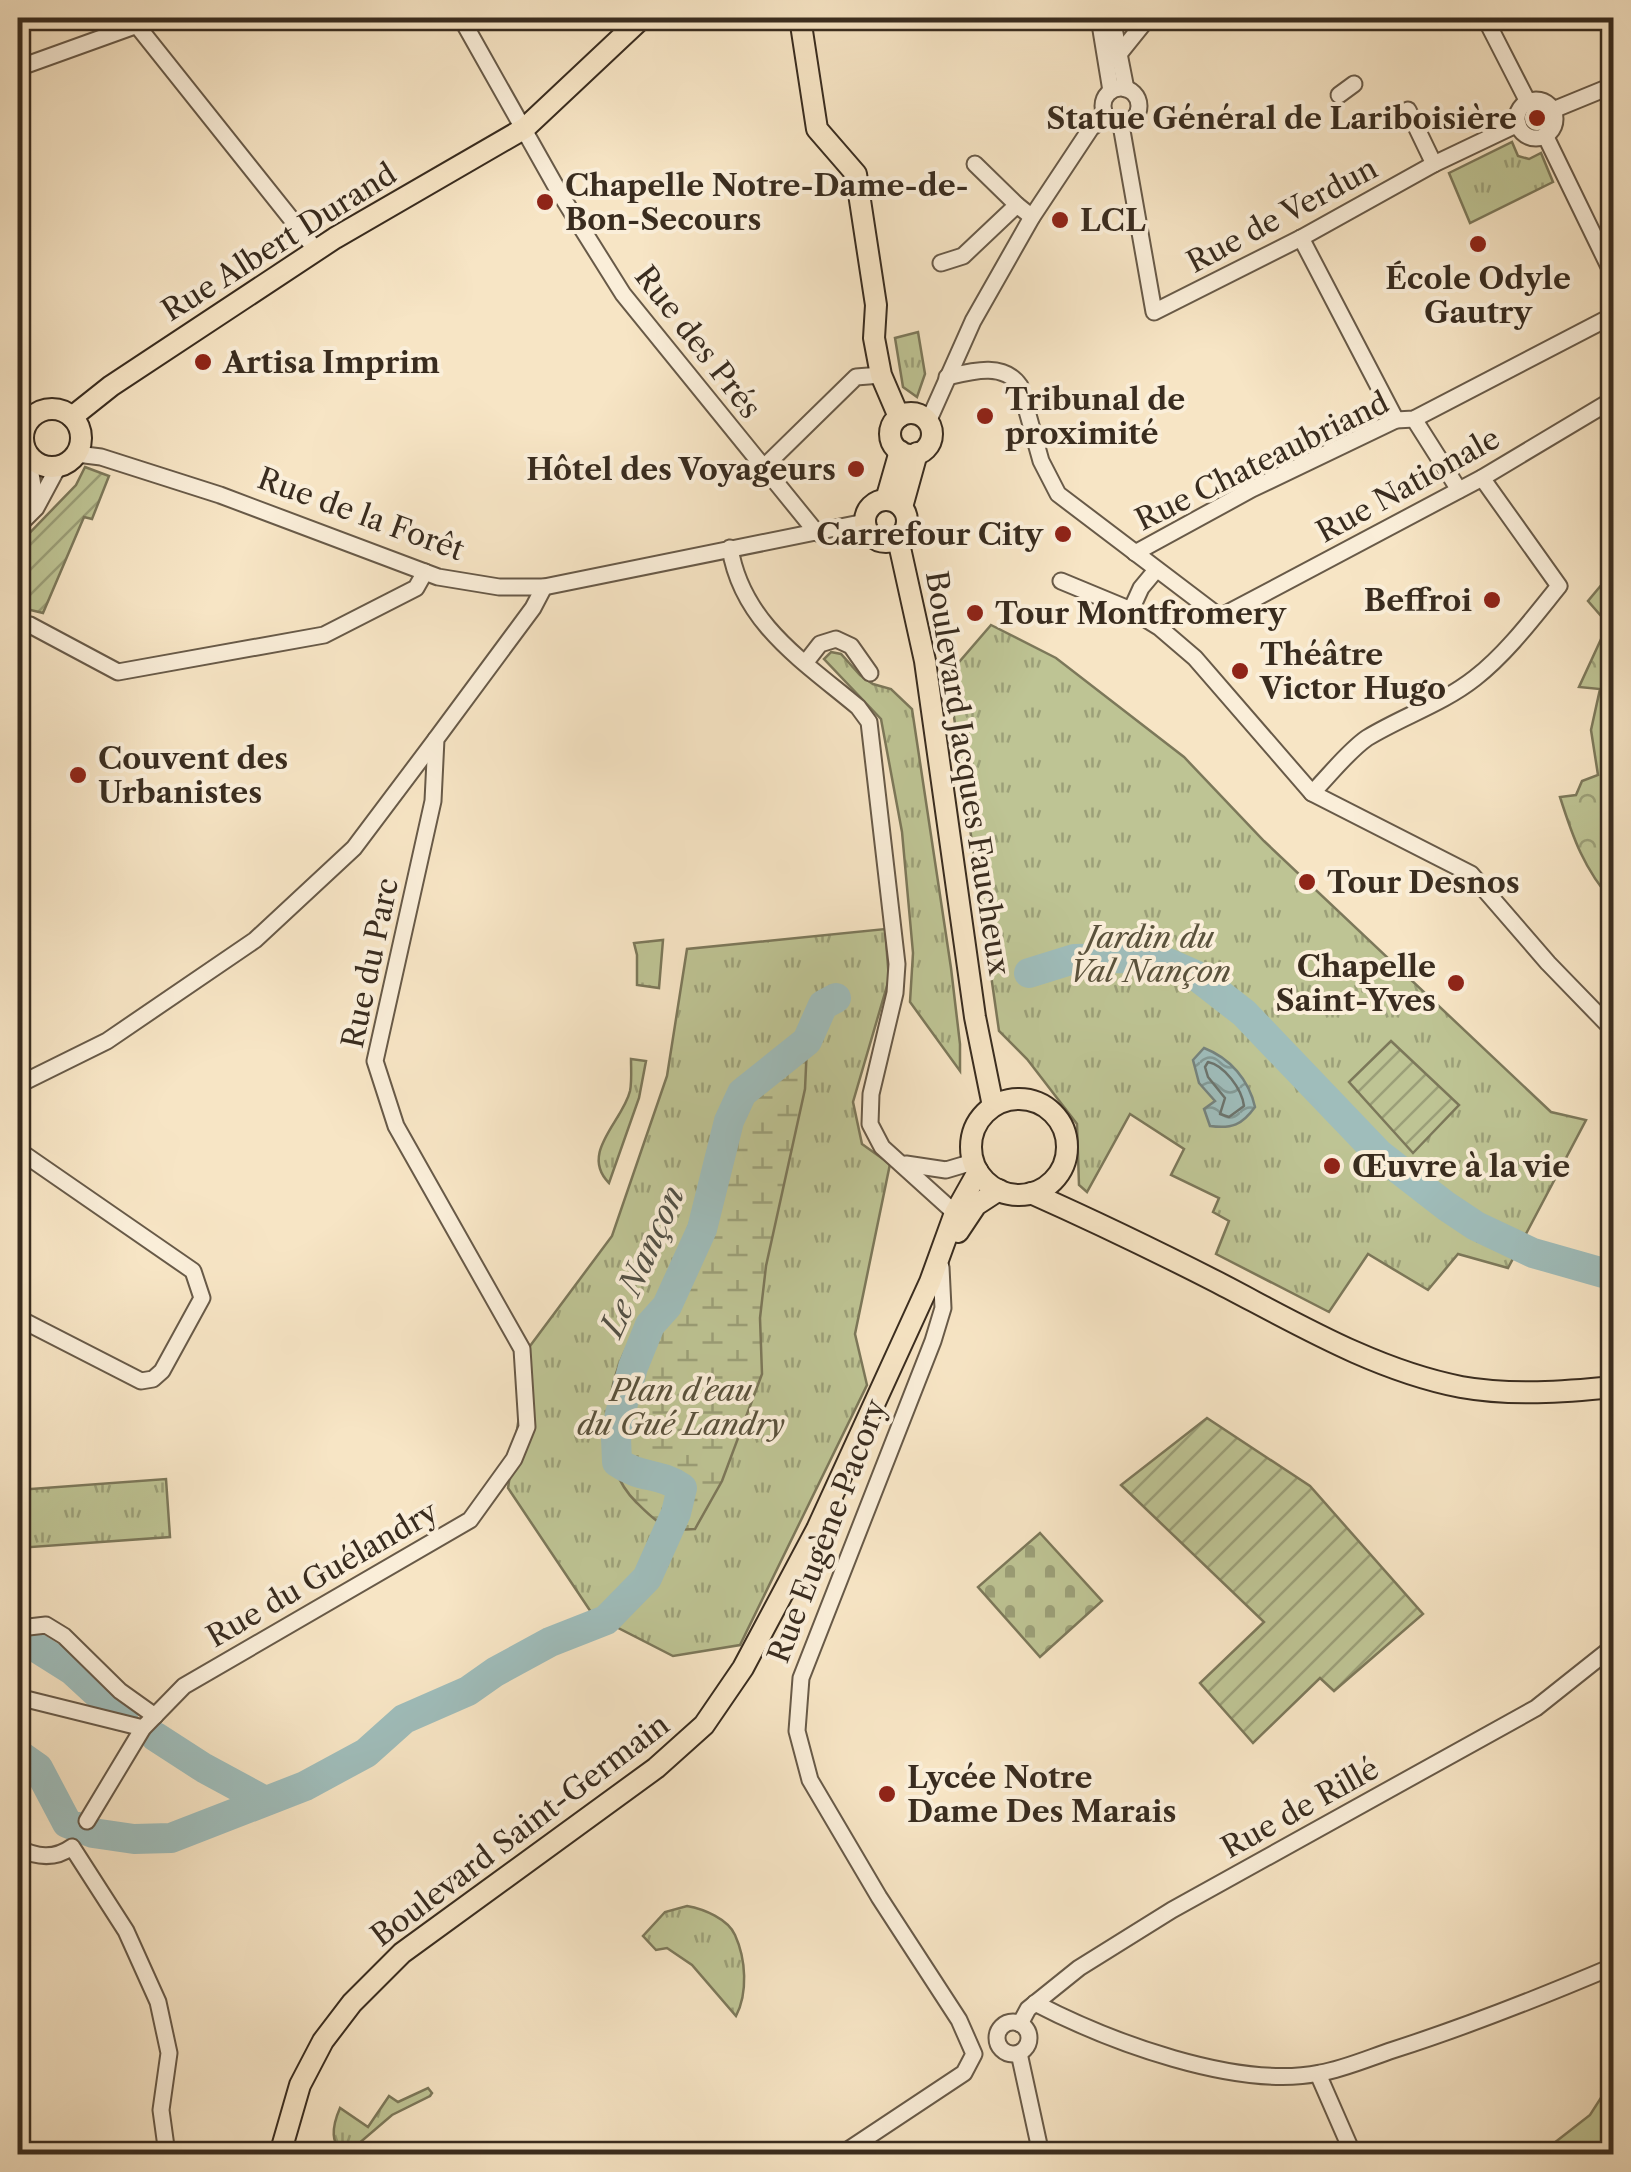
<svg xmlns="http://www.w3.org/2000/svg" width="1631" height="2172" font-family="'Libre Caslon Text',serif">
<defs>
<pattern id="grass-tufts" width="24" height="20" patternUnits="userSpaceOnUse" patternTransform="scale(2.5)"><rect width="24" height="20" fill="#bec494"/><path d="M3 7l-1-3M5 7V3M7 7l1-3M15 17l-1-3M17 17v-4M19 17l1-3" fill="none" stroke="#9b9f78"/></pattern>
<pattern id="forest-crowns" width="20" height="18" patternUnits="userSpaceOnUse" patternTransform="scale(2.5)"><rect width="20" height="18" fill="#bec494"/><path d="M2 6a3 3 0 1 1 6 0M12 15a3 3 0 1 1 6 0" fill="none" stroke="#9b9f78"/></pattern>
<pattern id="wetland-marsh" width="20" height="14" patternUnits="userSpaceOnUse" patternTransform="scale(2.5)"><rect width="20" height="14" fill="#bec494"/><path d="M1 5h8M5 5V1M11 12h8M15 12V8" fill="none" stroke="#9b9f78"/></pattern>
<pattern id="cemetery-stones" width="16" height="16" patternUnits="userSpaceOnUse" patternTransform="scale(2.5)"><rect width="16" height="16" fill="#bec494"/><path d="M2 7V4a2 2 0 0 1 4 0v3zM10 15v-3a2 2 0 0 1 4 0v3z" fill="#9b9f78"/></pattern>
<pattern id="garden-furrows" width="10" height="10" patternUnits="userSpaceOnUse" patternTransform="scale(2.5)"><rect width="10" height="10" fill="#bec494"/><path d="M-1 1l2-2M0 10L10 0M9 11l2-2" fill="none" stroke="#9b9f78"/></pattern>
<pattern id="water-waves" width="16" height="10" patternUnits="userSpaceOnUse" patternTransform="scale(2.5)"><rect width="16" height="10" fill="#9fbdbb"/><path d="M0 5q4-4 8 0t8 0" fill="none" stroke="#839a97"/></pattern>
</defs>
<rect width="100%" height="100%" fill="#f7e5c5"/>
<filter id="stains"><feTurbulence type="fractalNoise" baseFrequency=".002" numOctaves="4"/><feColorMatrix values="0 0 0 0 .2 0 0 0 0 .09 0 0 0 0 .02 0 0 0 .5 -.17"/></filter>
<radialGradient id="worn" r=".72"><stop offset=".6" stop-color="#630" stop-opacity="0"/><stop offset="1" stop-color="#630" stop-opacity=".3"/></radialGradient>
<g fill="url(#grass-tufts)" stroke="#7c785a" stroke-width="2.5">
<path d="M1512,142L1518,156L1529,159L1541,153L1553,182L1470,223L1449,173Z"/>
<path d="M918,332L925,374L917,397L903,387L895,338Z"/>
<path d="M991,625L1056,658L1184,757L1264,841L1551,1112L1586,1120L1508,1268L1458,1254L1428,1290L1368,1254L1329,1312L1216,1254L1229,1221L1213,1212L1219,1198L1171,1175L1184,1149L1130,1114L1087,1192L1079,1185L1077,1124L1027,1059L999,1031L948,675Z"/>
<path d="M831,652L841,654L860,675L873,684L891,689L912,709L951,968L960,1044V1071L910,1002L913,953L902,832L881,719L824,659Z"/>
<path d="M885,929L889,979L853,1102L862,1144L890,1164L855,1334L867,1385L740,1645L673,1656L593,1615L508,1488L530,1346L612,1236L667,1076L687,949Z"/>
<path d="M663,940L659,988L637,985V955L634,943Z"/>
<path d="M631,1059L646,1061L639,1098L609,1183C579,1153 623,1121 630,1091C632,1081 631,1069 631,1059Z"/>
<path d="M166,1479L170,1537L18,1548V1480L31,1489Z"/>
<path d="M687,1906C704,1909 728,1919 735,1935C746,1959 748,1993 736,2016L692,1965L667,1948L656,1950L643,1936L665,1912Z"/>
<path d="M428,2088L432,2093L430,2096L392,2115L350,2151C327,2149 333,2124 340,2108L368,2127L389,2096L398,2102Z"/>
</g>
<g fill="url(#forest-crowns)" stroke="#7c785a" stroke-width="2.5">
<path d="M1613,571V902C1584,869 1573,838 1560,797L1576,795L1582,781L1598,775L1591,730L1600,689L1579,687L1608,624L1588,601Z"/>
<path d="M1613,2079V2154H1540L1590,2115Z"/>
</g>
<path fill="url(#wetland-marsh)" stroke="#7c785a" stroke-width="2.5" d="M799,1042L807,1045L805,1089L766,1266L760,1318L762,1374L722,1481L695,1529C665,1532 656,1522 636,1502C597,1463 603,1391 628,1345C638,1328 651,1312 660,1293C674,1264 687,1232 698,1202C710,1169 710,1130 730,1100C747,1073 778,1065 799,1042Z"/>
<path fill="url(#cemetery-stones)" stroke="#7c785a" stroke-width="2.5" d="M1040,1533L1102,1601L1040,1657L978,1587Z"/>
<g fill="url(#garden-furrows)" stroke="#7c785a" stroke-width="2.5">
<path d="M85,467L109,476L92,519L84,517L43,613L18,607V545L76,485Z"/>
<path d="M1391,1041L1459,1105L1413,1153L1349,1082Z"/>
<path d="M1207,1418L1310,1486L1423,1614L1334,1691L1320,1678L1253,1743L1200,1683L1264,1622L1121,1485Z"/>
</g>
<path fill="url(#water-waves)" stroke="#76837d" stroke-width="2.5" d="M1204,1048C1230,1058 1249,1080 1255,1107C1242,1125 1232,1129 1210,1126L1204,1109L1215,1101L1199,1083L1193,1060Z"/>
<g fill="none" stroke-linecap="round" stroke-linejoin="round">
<path stroke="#6c746d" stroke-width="2.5" d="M1208,1062C1224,1065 1242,1089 1244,1106L1229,1117L1220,1114L1225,1098L1208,1077L1205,1067Z"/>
<g stroke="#9fbdbb" stroke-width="30">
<path d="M1029,973L1074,959L1125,958L1168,963L1195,975L1244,1013L1379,1154L1446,1206L1476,1226L1533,1253L1614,1276"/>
<path d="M18,1636L72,1670L123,1717"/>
<path d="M156,1737L204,1768L265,1801"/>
<path d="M18,1754L38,1768L67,1823L93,1833L134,1839L171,1838L305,1786L366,1753L404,1719L468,1691L495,1672L550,1642L606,1620L647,1578L676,1513L682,1488C659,1472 641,1479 617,1462L616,1438L620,1414L633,1367L650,1325L667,1306L702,1229L729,1121L742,1093L807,1041L823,1005L836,998"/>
</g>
<defs>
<g id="minor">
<path d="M131,18L316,250"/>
<path d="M461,18L559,192L623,294L817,533"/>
<path d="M1099,18L1111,91"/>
<path d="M1112,18L1126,89"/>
<path d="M1485,18L1528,102"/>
<path d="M1119,54L1148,18"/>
<path d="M18,68L157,18"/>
<circle cx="1121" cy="106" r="18"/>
<path d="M1339,95L1354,84"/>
<circle cx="1536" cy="119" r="19"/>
<path d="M1408,110L1434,164"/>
<path d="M1553,110L1614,85"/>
<path d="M1121,125L1154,312L1301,238L1434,164L1518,124"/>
<path d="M1545,135L1614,277"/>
<path d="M975,164L1017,205"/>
<path d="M1301,238L1396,420"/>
<path d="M941,263L963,256L1017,205L1032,217"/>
<path d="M947,377C972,371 1004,362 1020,386L1041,461L1058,494L1220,617L1482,478L1614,399"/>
<path d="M1414,419L1459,490"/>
<path d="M928,422L973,321L1032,217L1091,128L1106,117"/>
<path d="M77,454L101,457L220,495L438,577L499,587H544L865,522"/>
<path d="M763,468L856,377L881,375"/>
<path d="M25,514L33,486L28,456"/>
<path d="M18,526L36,508L58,467"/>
<path d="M730,548C742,623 803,661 858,707L869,722L897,964L895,993L871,1094L870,1124L882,1147L955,1213"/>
<path d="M1135,553L1252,489L1396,420L1414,419L1614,315"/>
<path d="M1061,581L1131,610L1160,628L1195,658L1312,793L1471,874L1548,963L1614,1031"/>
<path d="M1131,610L1141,588L1156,570"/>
<path d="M18,622L30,625L118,672L324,635L416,588L425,572"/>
<path d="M806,662L820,644L836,639L851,646L870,673"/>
<path d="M1312,793C1330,775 1347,752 1367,738C1403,716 1442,704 1475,678C1507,653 1533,618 1559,586L1482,478"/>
<path d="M18,1085L107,1041L255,940L354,848L436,739"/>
<path d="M18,1150L193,1271L202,1298L162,1371L153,1379L141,1381L18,1318"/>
<path d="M906,1164L946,1170L973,1162"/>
<path d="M20,1628L46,1625L64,1636L120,1691L155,1716"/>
<path d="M18,1697L143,1728"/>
<path d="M87,1821L143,1728L184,1686L470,1520L514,1459L527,1427L522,1349L396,1126L375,1061L433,801L436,739L533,608L544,587"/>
<path d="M18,1848C36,1857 54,1860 72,1847L126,1931L158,2002L169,2053L161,2110L167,2154"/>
<path d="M1035,2003C1108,2041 1237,2090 1320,2073C1344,2069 1369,2058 1393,2050C1468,2026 1541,1997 1614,1966"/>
<circle cx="1013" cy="2038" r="16"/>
<path d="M1020,2024L1028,2009L1079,1968L1172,1910L1536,1708L1614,1646"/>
<path d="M1019,2053L1041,2154"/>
<path d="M1318,2074L1353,2154"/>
<path d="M842,2154L964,2073L974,2054L959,2020L879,1897L810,1780L797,1731L801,1678L933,1341L943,1308L941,1267"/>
</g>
<g id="major">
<path d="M800,18L817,129L856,174L876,305L874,338L881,375L899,417"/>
<circle cx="52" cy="438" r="29"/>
<circle cx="911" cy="434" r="21"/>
<path d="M72,417L111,386L335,238L525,128L642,18"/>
<circle cx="886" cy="521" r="21"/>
<path d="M886,500L900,451"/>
<path d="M902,507L917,453"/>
<path d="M898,539L925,661L975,1017L993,1106"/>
<circle cx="1019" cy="1147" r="48"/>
<path d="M1031,1193C1094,1221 1156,1251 1217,1282C1296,1323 1374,1370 1461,1387C1511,1396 1564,1392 1614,1387"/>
<path d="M958,1232L976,1205L999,1190"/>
<path d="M280,2154L300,2085L323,2041L352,2003L402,1953L656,1768L704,1725L743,1668L817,1529L930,1282L955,1213L978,1172"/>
</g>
</defs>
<use href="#minor" stroke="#685a48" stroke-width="19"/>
<use href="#major" stroke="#392c1f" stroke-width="24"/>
<use href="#minor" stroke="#faeed9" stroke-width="15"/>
<use href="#major" stroke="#f7e5c5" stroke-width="20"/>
</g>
<g fill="#8f2418" stroke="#faeed9" stroke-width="4">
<circle cx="1537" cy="118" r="10"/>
<circle cx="545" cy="202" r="10"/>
<circle cx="1060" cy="220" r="10"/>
<circle cx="1478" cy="244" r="10"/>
<circle cx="203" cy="362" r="10"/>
<circle cx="985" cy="416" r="10"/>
<circle cx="856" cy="469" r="10"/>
<circle cx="1063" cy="534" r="10"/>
<circle cx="1492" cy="600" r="10"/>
<circle cx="975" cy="613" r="10"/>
<circle cx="1240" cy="671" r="10"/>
<circle cx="78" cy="775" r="10"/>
<circle cx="1307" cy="882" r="10"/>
<circle cx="1456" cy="983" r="10"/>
<circle cx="1332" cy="1166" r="10"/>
<circle cx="887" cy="1794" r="10"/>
</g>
<g text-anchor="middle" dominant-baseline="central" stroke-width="8" stroke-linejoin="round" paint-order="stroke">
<g font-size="30" font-weight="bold" fill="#392c1f" stroke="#faeed9" text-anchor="start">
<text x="1517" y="118" text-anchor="end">Statue Général de Lariboisière</text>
<text x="565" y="185">Chapelle Notre-Dame-de-<tspan x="565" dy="34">Bon-Secours</tspan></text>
<text x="1080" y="220">LCL</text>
<text x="1478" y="278" text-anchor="middle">École Odyle<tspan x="1478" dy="34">Gautry</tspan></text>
<text x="223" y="362">Artisa Imprim</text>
<text x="1005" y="399">Tribunal de<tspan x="1005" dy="34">proximité</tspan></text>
<text x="836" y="469" text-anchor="end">Hôtel des Voyageurs</text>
<text x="1043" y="534" text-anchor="end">Carrefour City</text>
<text x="1472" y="600" text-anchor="end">Beffroi</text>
<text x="995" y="613">Tour Montfromery</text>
<text x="1260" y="654">Théâtre<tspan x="1260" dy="34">Victor Hugo</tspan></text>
<text x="98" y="758">Couvent des<tspan x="98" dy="34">Urbanistes</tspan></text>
<text x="1327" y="882">Tour Desnos</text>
<text x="1436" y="966" text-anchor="end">Chapelle<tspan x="1436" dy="34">Saint-Yves</tspan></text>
<text x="1352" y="1166">Œuvre à la vie</text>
<text x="907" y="1777">Lycée Notre<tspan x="907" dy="34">Dame Des Marais</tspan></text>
</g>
<g font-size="30" fill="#392c1f" stroke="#faeed9">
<text transform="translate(1282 215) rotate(-28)">Rue de Verdun</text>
<text transform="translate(279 242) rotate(-32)">Rue Albert Durand</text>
<text transform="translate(698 342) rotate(52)">Rue des Prés</text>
<text transform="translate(1262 461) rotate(-26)">Rue Chateaubriand</text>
<text transform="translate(1408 485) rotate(-29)">Rue Nationale</text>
<text transform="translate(361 514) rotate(20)">Rue de la Forêt</text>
<text transform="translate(968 773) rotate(81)">Boulevard Jacques Faucheux</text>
<text transform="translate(370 963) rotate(-78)">Rue du Parc</text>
<text transform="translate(827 1531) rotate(-69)">Rue Eugène Pacory</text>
<text transform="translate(322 1574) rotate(-30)">Rue du Guélandry</text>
<text transform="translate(1300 1808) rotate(-29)">Rue de Rillé</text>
<text transform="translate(520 1830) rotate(-37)">Boulevard Saint-Germain</text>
</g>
<g font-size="30" font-style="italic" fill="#5a523c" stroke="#faeed9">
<text x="1150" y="937">Jardin du<tspan x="1150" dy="34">Val Nançon</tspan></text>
<text x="681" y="1390">Plan d'eau<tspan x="681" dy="34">du Gué Landry</tspan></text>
</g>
<g font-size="32" font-style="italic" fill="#525046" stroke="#faeed9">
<text transform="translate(642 1261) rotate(-66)">Le Nançon</text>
</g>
</g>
<rect width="1631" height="2172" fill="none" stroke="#f7e5c5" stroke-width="60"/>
<rect x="20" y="20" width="1591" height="2132" fill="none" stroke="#392c1f" stroke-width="5"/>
<rect x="30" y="30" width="1571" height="2112" fill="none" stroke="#392c1f" stroke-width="2.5"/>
<rect width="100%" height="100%" filter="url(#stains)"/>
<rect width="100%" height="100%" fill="url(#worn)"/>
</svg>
